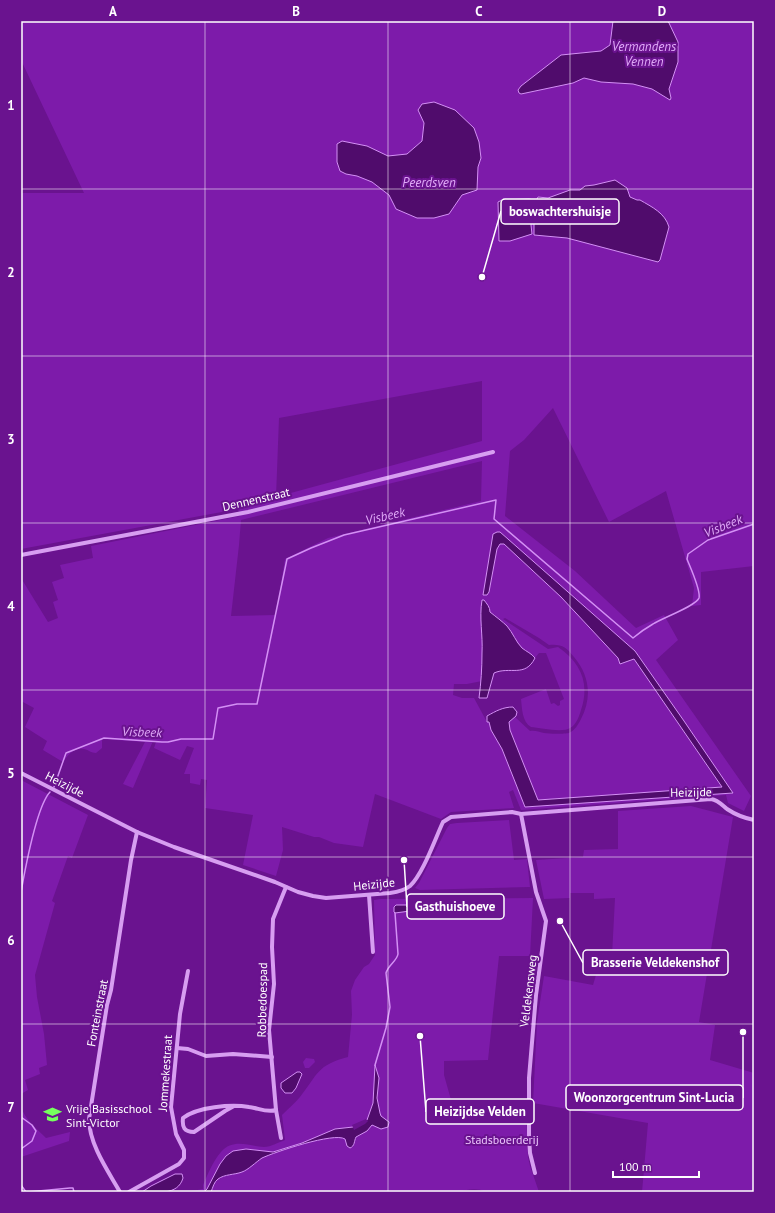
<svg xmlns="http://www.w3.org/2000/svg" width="775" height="1213" font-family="'PT Sans',sans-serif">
<rect width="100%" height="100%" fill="#6a138f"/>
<g fill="#7d1baa" fill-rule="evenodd">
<path d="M21,21H754V566L701,572V605L692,606L694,588L666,491L609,522L553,408L524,440L510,451L505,516L575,571L636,628L664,615L678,640L656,660L751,796L744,811L728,803L726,795L521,810L513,790L509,792L514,808L451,812L441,819L375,794L363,847L334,843L319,837H314L282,827L283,850L276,876L243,865L253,815L205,808L207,780L201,779L200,785L190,783V774H184L194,748L187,746L180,760L154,748L156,742L153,741L133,788L123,784L145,742L102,739V748L96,753C91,753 89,750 84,749C75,746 67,756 63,762L43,750L47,741L25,727L34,708L21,701V578L48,622L58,618L53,602L58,600L52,582L64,578L60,565L93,558L91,546L240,516L238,509L21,549V193H84L21,60ZM482,381V441L276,497L279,418ZM482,461L481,501L328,538L285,559L276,615L231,616L239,545L241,520ZM497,532L635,651L684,721L732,793L525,807L502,749L491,730L489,721L487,722L474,698H462L453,695L454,684H467L482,681L484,600L490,609V612C495,616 503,621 507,626C513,633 516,642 522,648C527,652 531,653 535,658L539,653H546L564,699L560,701V705L558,706L554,703L551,704L546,689L521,699C522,708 522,722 531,727C540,728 563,733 570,728C576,725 579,717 581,710C590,683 581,663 558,647L548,649L503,619L505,618L539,638L549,645C562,644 566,647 574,657C590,676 592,698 581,719C578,725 575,730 569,733C565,734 549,734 544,733C538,732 536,730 530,731L514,716L509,722L510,730L538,800L722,788L634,659L620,664L618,658L561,597L504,544H500L497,549L489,592Z"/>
<path d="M21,780L88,815L72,858L68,856L52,901L55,903L35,975L37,997L44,1034L47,1065L39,1068L40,1074L25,1080L28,1090L21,1094Z"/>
<path d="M691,806L733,817L699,1022L715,1025L710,1060L754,1073V1192H642L648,1123L533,1103L537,1022L544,976L593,985L596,975H611L615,898L594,899V893H570V898L544,899L536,860L583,857L584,850L618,849V811Z"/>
<path d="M509,820L514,860L527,859L530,887L420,890L415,888L419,883L447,828L450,824L457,823Z"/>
<path d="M533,898L530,956H499L488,1060L444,1061V1075L455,1114L526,1107L528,1157L530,1166L539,1192H485C478,1187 465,1190 457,1192H186L203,1189V1185C208,1174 213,1161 221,1152C233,1138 249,1146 264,1147C271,1147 279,1142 285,1140L282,1115C288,1109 295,1103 300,1097C318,1074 317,1065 348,1057L352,1015L351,991L355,980L364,967L369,964L375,955L374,900L381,899Z"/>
<path d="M306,1058L314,1059L315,1062L309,1068H305L303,1062Z"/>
<path d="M21,1106C24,1119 37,1129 46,1138L70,1132L69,1141L21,1157Z"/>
</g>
<g fill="#500c6c" stroke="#d490f5">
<path d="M613,21H667L669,23L678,42V62L669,89L671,98L670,100L652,89L633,84L601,82L584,78L573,83L521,94L519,93L518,90L521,86L561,55L601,51L610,45Z"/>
<path d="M434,102L455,110L474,128L479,142L481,158L478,167L477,190L462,195L449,214L434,218H417L396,209L389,195L372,182L357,176L346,174L340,171L337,162V144L342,141L367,146L388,156L407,154L422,141L424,123L418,110L422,104Z"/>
<path d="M615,180L627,188L630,197L637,200H640C652,207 665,213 669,227L660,260L658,262L567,238L534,235V216L537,199L538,197L548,198L570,190H580L585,186L594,185Z"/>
<path d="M529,199L534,200L531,225L532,234L510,241H499L498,202L502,200Z"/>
<path d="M497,532H500L635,651L684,721L733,793L525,807L502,749L491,730L489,722H487V716C496,711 503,707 513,707L517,712L516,716L509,722L510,730L538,800L722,787L634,659L620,664L618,658L561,597L504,544H500L497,549L489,592L487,595H483L493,534Z"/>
<path d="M482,600H484C487,604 490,607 490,612C495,616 503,622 507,626C513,633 516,642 522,648C527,652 531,653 535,658C525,678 510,666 494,673L487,698H479C481,683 482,668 482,653C483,635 479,618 482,600Z"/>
<path d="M396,905H412L413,906L410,911L395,913L394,912V907Z"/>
<path d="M375,1065L379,1078L377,1098L380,1113L381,1116L389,1122L388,1127L381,1129L372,1125L367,1131L356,1137C354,1141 355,1146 350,1148L347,1146L345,1139C334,1132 275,1152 262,1158C256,1162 248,1170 242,1172C234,1175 225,1174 218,1179C214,1182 213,1187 211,1192H204L207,1189L220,1164L226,1156L233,1151L246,1149L273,1152L302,1143L335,1129L353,1127L367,1120L373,1103Z"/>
<path d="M297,1072H300L302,1074L296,1088L292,1093H285L281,1088V1083Z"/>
<path d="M175,1174H182L183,1178C178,1196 156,1192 142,1192L151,1186Z"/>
</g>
<path fill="#6a138f" d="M366,1119L368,1121L365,1124L354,1130L352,1125Z"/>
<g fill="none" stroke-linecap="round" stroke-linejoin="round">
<g stroke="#d490f5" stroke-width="1.5">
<path d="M54,787L66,753L104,738L162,742H168L181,739H213L218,708L237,704H257L287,559L311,548L344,535L496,500L494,519L633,638C639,633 646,628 653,624C662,618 696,606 699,598C701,590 690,567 687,559L688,554L708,540L754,524"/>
<path d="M21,892C25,870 36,807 50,792"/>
<path d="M375,1065L386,1028L390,1007L386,973C388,965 397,961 398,954L395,913"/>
<path d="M21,1117L32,1125L36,1131L32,1141L21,1149"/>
<path d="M21,1185L26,1192"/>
<path d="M28,1192L70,1188H73L74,1192"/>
</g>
<g stroke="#d79ef1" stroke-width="4">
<path d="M21,555L248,512L493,452"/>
<path d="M21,773L137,832L174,847L275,882L298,892L313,896L326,898L390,893C397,892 405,890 410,886C423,874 435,839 443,822L451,817L512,812L521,814L711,799C718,800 722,805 727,809C736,815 744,818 754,820"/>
<path d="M521,814L536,892L546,921L536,995L529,1078V1137L530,1153L535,1173"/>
<path d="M369,895L373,952"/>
<path d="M177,1048L188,1049L206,1056L233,1054L272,1057"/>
<path d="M234,1106L225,1111L194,1132C184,1132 182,1127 183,1118C197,1107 231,1104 249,1107C258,1108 267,1113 276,1110"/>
<path d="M281,1138L276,1110L269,1030L274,984L272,947L273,919L286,887"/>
<path d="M120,1192C108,1171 89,1144 89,1119L107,1005L111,990L131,860L137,832"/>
<path d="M129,1192L179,1164L184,1158V1150L176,1134L171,1107L180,1014L188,971"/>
</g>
</g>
<path fill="none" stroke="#fff" stroke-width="1" stroke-opacity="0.55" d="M205,21V1192M388,21V1192M570,21V1192M21,189H754M21,356H754M21,523H754M21,690H754M21,857H754M21,1024H754"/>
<defs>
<symbol id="school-bare" viewBox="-9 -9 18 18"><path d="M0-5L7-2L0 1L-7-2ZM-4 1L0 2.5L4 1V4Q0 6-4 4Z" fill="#76ff5e" stroke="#6a138f" stroke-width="2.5" paint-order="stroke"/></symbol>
</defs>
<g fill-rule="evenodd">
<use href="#school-bare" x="40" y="1102" width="25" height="25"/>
</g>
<g text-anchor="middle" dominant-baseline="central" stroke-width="4" stroke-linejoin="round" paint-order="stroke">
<g font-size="12" fill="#fff" stroke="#6a138f">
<text transform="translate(256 499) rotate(-13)">Dennenstraat</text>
<text transform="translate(65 784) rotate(27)">Heizijde</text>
<text transform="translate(691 792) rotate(-1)">Heizijde</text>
<text transform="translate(374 884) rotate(-6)">Heizijde</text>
<text transform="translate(528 991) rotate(-83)">Veldekensweg</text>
<text transform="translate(262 1000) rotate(-89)">Robbedoespad</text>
<text transform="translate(97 1013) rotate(-79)">Fonteinstraat</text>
<text transform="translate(165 1073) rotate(-86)">Jommekestraat</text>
</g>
<g font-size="12" fill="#fff" stroke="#6a138f" text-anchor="start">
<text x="66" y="1108">Vrije Basisschool<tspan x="66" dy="14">Sint-Victor</tspan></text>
</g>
<g font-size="12" fill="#ebc5fc" stroke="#6a138f">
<text x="502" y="1139">Stadsboerderij</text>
</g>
<g font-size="13" font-style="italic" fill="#e0aaf8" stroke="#6a138f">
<text x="644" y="46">Vermandens<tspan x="644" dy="15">Vennen</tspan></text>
<text x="429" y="182">Peerdsven</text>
<text transform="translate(385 516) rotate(-13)">Visbeek</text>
<text transform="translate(723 526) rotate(-22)">Visbeek</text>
<text transform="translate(142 732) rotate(2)">Visbeek</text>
</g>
</g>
<path fill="none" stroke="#fff" stroke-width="1.5" d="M482 277L501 211M404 860L407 907M560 921L583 963M743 1032L743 1098M420 1036L426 1112"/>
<g fill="#fff" stroke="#6a138f" stroke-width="1.5">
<circle cx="482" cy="277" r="4"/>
<circle cx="404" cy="860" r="4"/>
<circle cx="560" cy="921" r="4"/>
<circle cx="743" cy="1032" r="4"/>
<circle cx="420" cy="1036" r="4"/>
</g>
<g fill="#6a138f" stroke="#fff" stroke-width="1.5">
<rect x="501" y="199" width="118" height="25" rx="4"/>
<rect x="407" y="894" width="97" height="25" rx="4"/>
<rect x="583" y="950" width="145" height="25" rx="4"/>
<rect x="566" y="1085" width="177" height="25" rx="4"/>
<rect x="426" y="1099" width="108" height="25" rx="4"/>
</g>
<g font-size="13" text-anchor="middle" font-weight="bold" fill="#fff">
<text x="560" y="216">boswachtershuisje</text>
<text x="455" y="911">Gasthuishoeve</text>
<text x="655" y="967">Brasserie Veldekenshof</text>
<text x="654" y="1102">Woonzorgcentrum Sint-Lucia</text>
<text x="480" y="1116">Heizijdse Velden</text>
</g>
<rect width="775" height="1213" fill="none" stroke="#6a138f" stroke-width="44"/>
<path d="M613 1171v6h86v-6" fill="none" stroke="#ffffff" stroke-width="2"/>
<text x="619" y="1171" font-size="12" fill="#ffffff" stroke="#6a138f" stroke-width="3" paint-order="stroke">100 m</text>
<rect x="22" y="22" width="731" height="1169" fill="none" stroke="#fff" stroke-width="1.5"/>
<g font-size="13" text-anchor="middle" font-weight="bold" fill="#fff">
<text x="113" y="16">A</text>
<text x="296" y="16">B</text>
<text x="479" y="16">C</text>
<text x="662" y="16">D</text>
<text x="11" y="110">1</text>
<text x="11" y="277">2</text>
<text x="11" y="444">3</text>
<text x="11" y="611">4</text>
<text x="11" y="778">5</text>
<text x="11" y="945">6</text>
<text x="11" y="1112">7</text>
</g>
</svg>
